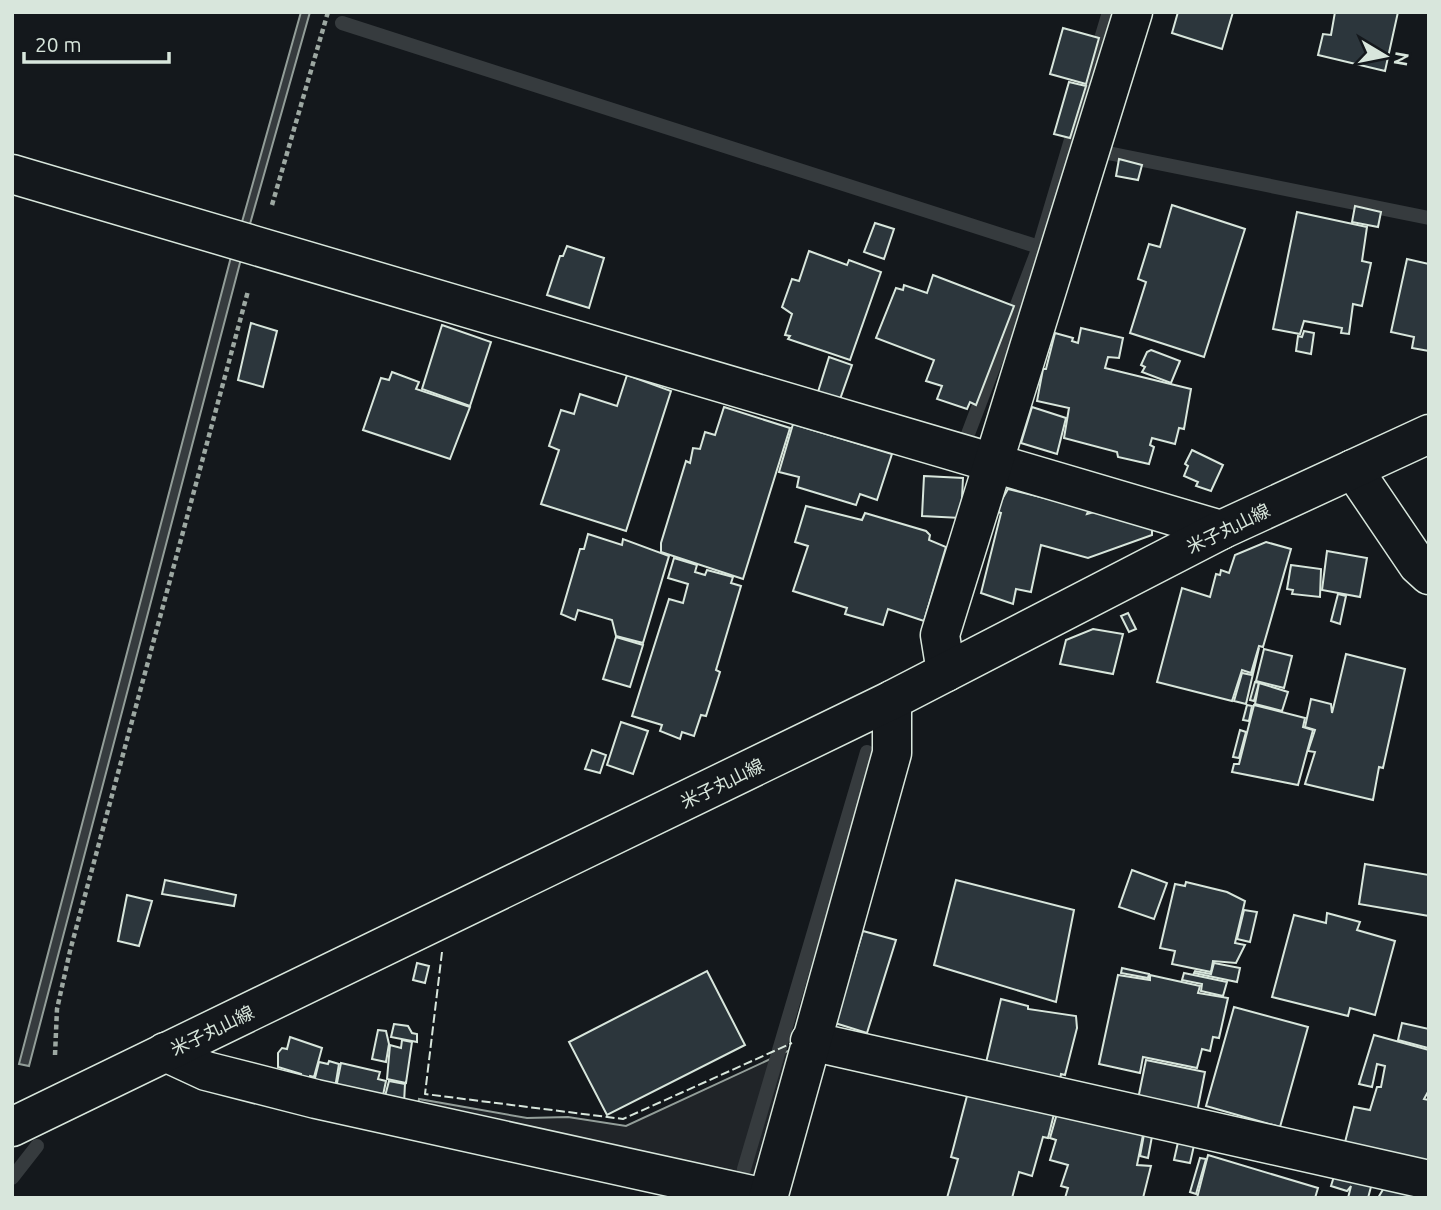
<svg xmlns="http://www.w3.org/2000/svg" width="1441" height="1210" font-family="Ubuntu,'Noto Sans JP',sans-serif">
<rect width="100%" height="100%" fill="#14181c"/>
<path fill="#202428" stroke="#939e99" stroke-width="2" d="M792,1049L753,1186L417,1113L419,1099L527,1118L568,1117L626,1126Z"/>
<g fill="#363b3e" stroke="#939e99" stroke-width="2">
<path d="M301,12H310L248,231L240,229Z"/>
<path d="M231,257L241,259L29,1066L19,1064Z"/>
</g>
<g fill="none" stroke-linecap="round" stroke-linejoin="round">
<g stroke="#363b3e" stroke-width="14">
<path d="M342,23L1039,247"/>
<path d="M1108,153L1429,218"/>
<path d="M968,434L1039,247L1109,12"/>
<path d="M744,1169L867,752"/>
<path d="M12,1178L37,1146"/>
</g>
</g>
<g fill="#2c363c" stroke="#d8e6dc" stroke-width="2">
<path d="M1178,12H1233L1222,49L1172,33Z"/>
<path d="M1335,12H1398L1385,71L1318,55L1323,34L1331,35Z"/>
<path d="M1063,28L1099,38L1086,84L1050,74Z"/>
<path d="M1069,82L1086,86L1070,138L1054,134Z"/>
<path d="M1119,159L1142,165L1138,180L1116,176Z"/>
<path d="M1172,205L1245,229L1204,357L1130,333L1146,282L1138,279L1149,244L1160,247Z"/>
<path d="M1355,206L1381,212L1378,227L1352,222Z"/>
<path d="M1297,212L1367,227L1362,261L1371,263L1362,306L1353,304L1349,334L1341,333L1342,328L1304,321L1300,334L1273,329Z"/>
<path d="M875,223L894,229L884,259L864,252Z"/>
<path d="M567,246L604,258L589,308L547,295L560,256H563Z"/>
<path d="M809,251L847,265L849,260L881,272L850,360L788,339L790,336L785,335L792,314L782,307L792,279L799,281Z"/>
<path d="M1407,259L1429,264V351L1412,348L1414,337L1391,332Z"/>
<path d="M933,275L1014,306L976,405L970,402L967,409L937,399L942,386L926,381L934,360L876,338L896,288L903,290L904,285L927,293Z"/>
<path d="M251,323L277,331L263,387L238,380Z"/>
<path d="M442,325L491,342L470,406L422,389Z"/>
<path d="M1081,328L1123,338L1119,358L1108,357L1105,368L1191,389L1184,429L1179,428L1175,444L1152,438L1150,445L1154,447L1149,464L1118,457L1117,452L1064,438L1069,408L1037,401L1043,369H1046L1055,333L1073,338L1072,341L1078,343Z"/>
<path d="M1304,331L1314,333L1311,354L1296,351L1298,336L1302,337Z"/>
<path d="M1151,350L1180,361L1171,383L1142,372L1145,367L1141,365L1147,352Z"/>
<path d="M829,357L852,365L839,402L817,395Z"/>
<path d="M392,372L419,382L416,389L470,407L450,459L363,430L381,378L389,380Z"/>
<path d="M627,375L671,391L626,531L541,504L559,450L549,446L561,410L574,414L580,394L617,406Z"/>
<path d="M724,407L790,428L743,579L661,552V543L686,461L690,463L693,448L700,449L705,432L715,435Z"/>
<path d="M1032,407L1066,418L1057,454L1021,443Z"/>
<path d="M793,424L892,454L877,500L860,494L856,505L797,487L799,477L779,472Z"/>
<path d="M1192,450L1223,465L1211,491L1196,486L1198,482L1184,476L1188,466L1185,464Z"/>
<path d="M924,476L963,478L961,518L922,516Z"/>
<path d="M1008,489L1089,509L1087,514L1094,512L1152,527V535L1088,558L1041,545L1031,592L1016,589L1013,604L981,593L1001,513L998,512L1001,501Z"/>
<path d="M806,506L862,520L865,513L926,531L930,535L929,540L946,547L924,621L888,609L883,625L845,614L847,608L793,591L808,546L795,542Z"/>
<path d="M588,534L622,545L623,539L669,556L643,643L616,636L612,620L578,610L575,620L561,614L580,549H584Z"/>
<path d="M1266,542L1291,549L1263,647L1259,646L1251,673L1242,670L1232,701L1157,682L1182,588L1210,597L1216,574L1220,575L1221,570L1229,573L1235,555Z"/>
<path d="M1327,551L1367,558L1360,597L1322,590Z"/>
<path d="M674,558L697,565L695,572L705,575L707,570L733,577L731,583L741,586L716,670L720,672L706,716L701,715L694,736L682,732L680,739L660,731L662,725L632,716L669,599L683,603L688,584L668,578Z"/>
<path d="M1291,565L1321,569L1320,597L1292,594L1293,590L1287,589Z"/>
<path d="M1338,594L1346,596L1340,624L1331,621Z"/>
<path d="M1128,613L1136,629L1129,632L1121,616Z"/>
<path d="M1093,629L1123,634L1113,674L1060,664L1066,640Z"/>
<path d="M616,637L643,645L630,687L603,679Z"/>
<path d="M1259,648L1246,704L1234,701L1242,673L1252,675Z"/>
<path d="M1264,649L1292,656L1284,688L1256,681Z"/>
<path d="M1346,654L1405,669L1383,768L1379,767L1373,800L1305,784L1315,752L1308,751L1315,730L1305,727L1311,699L1331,704L1332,713Z"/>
<path d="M1255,682L1259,683L1254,701L1250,700Z"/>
<path d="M1259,683L1288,692L1282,711L1255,704Z"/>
<path d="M1247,705L1252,706L1249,721L1243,720Z"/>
<path d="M1254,705L1305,718L1303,727L1313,730L1298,785L1232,772L1234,764H1239Z"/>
<path d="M621,722L648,731L633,774L607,765Z"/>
<path d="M1240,730L1246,732L1239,758L1233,757Z"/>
<path d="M592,750L606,755L600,773L585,769Z"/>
<path d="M1365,864L1429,875V916L1359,904Z"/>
<path d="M1132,870L1167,883L1154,919L1119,907Z"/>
<path d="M165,880L236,895L234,906L162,894Z"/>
<path d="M956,880L1074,910L1056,1002L934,965Z"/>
<path d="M1186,882L1227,892L1245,901L1235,943L1245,945L1236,963L1213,961L1211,972L1172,964L1175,951L1160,948L1175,884L1185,886Z"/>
<path d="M127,895L152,901L139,946L118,941Z"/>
<path d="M1244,910L1257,912L1250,942L1237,939Z"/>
<path d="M1327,913L1360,922L1357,930L1395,941L1375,1015L1350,1008L1348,1016L1272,997L1294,915L1326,923Z"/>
<path d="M863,931L896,940L867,1033L835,1023Z"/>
<path d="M417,963L429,966L425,983L413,980Z"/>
<path d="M1214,963L1240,968L1237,982L1194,973L1195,971L1211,974Z"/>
<path d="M1122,968L1149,974L1148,978L1121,973Z"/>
<path d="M707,971L745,1045L607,1115L569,1042Z"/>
<path d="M1184,973L1227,982L1223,996L1201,991L1202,984L1182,980Z"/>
<path d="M1118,975L1150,980V975L1200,986L1198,993L1228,998L1219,1038L1213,1037L1210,1051L1202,1049L1197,1068L1143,1057L1140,1073L1099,1064Z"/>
<path d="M1001,999L1028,1006V1009L1076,1016L1077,1028L1065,1075L1061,1074L1059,1084L985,1067Z"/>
<path d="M1234,1007L1308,1027L1280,1127L1206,1106Z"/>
<path d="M1402,1023L1429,1029L1428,1048L1398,1040Z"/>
<path d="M394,1024L408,1026L412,1033L417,1034V1042L391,1037Z"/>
<path d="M378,1030L386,1031L389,1044L386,1062L372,1059Z"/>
<path d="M1374,1035L1429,1050V1090L1424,1099L1429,1100V1170L1343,1150L1354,1107L1370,1110L1377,1087H1381L1385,1066L1377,1064L1372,1087L1359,1084Z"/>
<path d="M290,1037L322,1048L314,1077L310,1076L308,1080L300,1078L301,1074L278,1067V1053L282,1048L287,1049Z"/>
<path d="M402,1040L412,1042L406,1083L387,1079L390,1045L401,1048Z"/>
<path d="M1146,1060L1205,1072L1197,1112L1138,1099Z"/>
<path d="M329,1061L339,1064L335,1088L310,1078H315L319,1062L328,1064Z"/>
<path d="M341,1063L380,1072L378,1079L386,1081L382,1100L336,1088Z"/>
<path d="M389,1081L405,1084L404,1103L384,1100Z"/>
<path d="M968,1092L1055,1110L1048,1138L1043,1137L1032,1176L1019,1172L1012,1198H947L958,1159L951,1157Z"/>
<path d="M1058,1110L1144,1130L1137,1165L1151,1166L1143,1198H1065L1068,1188L1061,1186L1068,1165L1050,1160L1056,1140L1050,1138Z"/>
<path d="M1145,1129L1153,1131L1148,1158L1140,1156Z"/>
<path d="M1179,1138L1195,1141L1190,1163L1174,1160Z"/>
<path d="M1208,1155L1318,1188L1315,1198H1197Z"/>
<path d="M1200,1158L1206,1159L1196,1194L1190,1192Z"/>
<path d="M1335,1173L1372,1183L1368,1198H1348L1351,1186L1347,1191L1331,1186Z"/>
<path d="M1385,1186L1424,1198H1378Z"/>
</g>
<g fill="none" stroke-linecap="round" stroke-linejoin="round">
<defs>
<g id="minor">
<path d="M12,174L1221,530"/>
<path d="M1353,469L1418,565L1429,575"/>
<path d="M946,672L940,635L1133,12"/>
<path d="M810,1041L1429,1180"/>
<path d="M165,1052L206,1071L316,1099L765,1198"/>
<path d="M768,1198L892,753V700"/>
</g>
<path id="secondary" d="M12,1127L892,700L1221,530L1429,434"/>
</defs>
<use href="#minor" stroke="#d8e6dc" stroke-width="41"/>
<use href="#secondary" stroke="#d8e6dc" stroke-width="41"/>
<g stroke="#9da8a2" stroke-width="4.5" stroke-dasharray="5 3.5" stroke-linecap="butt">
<path d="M272,205L328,12"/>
<path d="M55,1055L57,1009L70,951L248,291"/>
</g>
<use href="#minor" stroke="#14181c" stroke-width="38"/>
<use href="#secondary" stroke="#14181c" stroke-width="38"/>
<path stroke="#d8e6dc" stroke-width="2" stroke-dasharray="9 3.5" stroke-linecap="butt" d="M442,952L425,1094L623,1119L792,1043"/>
</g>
<g text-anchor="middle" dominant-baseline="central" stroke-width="5" stroke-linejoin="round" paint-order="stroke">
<g font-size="18" fill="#d8e6dc" stroke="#14181c">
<text transform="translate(1228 528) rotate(-26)">米子丸山線</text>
<text transform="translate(722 783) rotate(-26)">米子丸山線</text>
<text transform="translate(212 1030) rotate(-26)">米子丸山線</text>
</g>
</g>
<rect width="1441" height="1210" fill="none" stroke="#d8e6dc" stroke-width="28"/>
<g transform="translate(1385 56) rotate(100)" stroke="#14181c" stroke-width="5" paint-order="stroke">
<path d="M0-5L12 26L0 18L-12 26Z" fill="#d8e6dc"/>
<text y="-10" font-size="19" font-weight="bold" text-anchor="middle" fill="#d8e6dc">N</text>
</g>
<path d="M24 52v10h145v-10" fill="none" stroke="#d8e6dc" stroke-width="3.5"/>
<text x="35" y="52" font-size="21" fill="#d8e6dc" stroke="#14181c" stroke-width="5" paint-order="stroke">20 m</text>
</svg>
